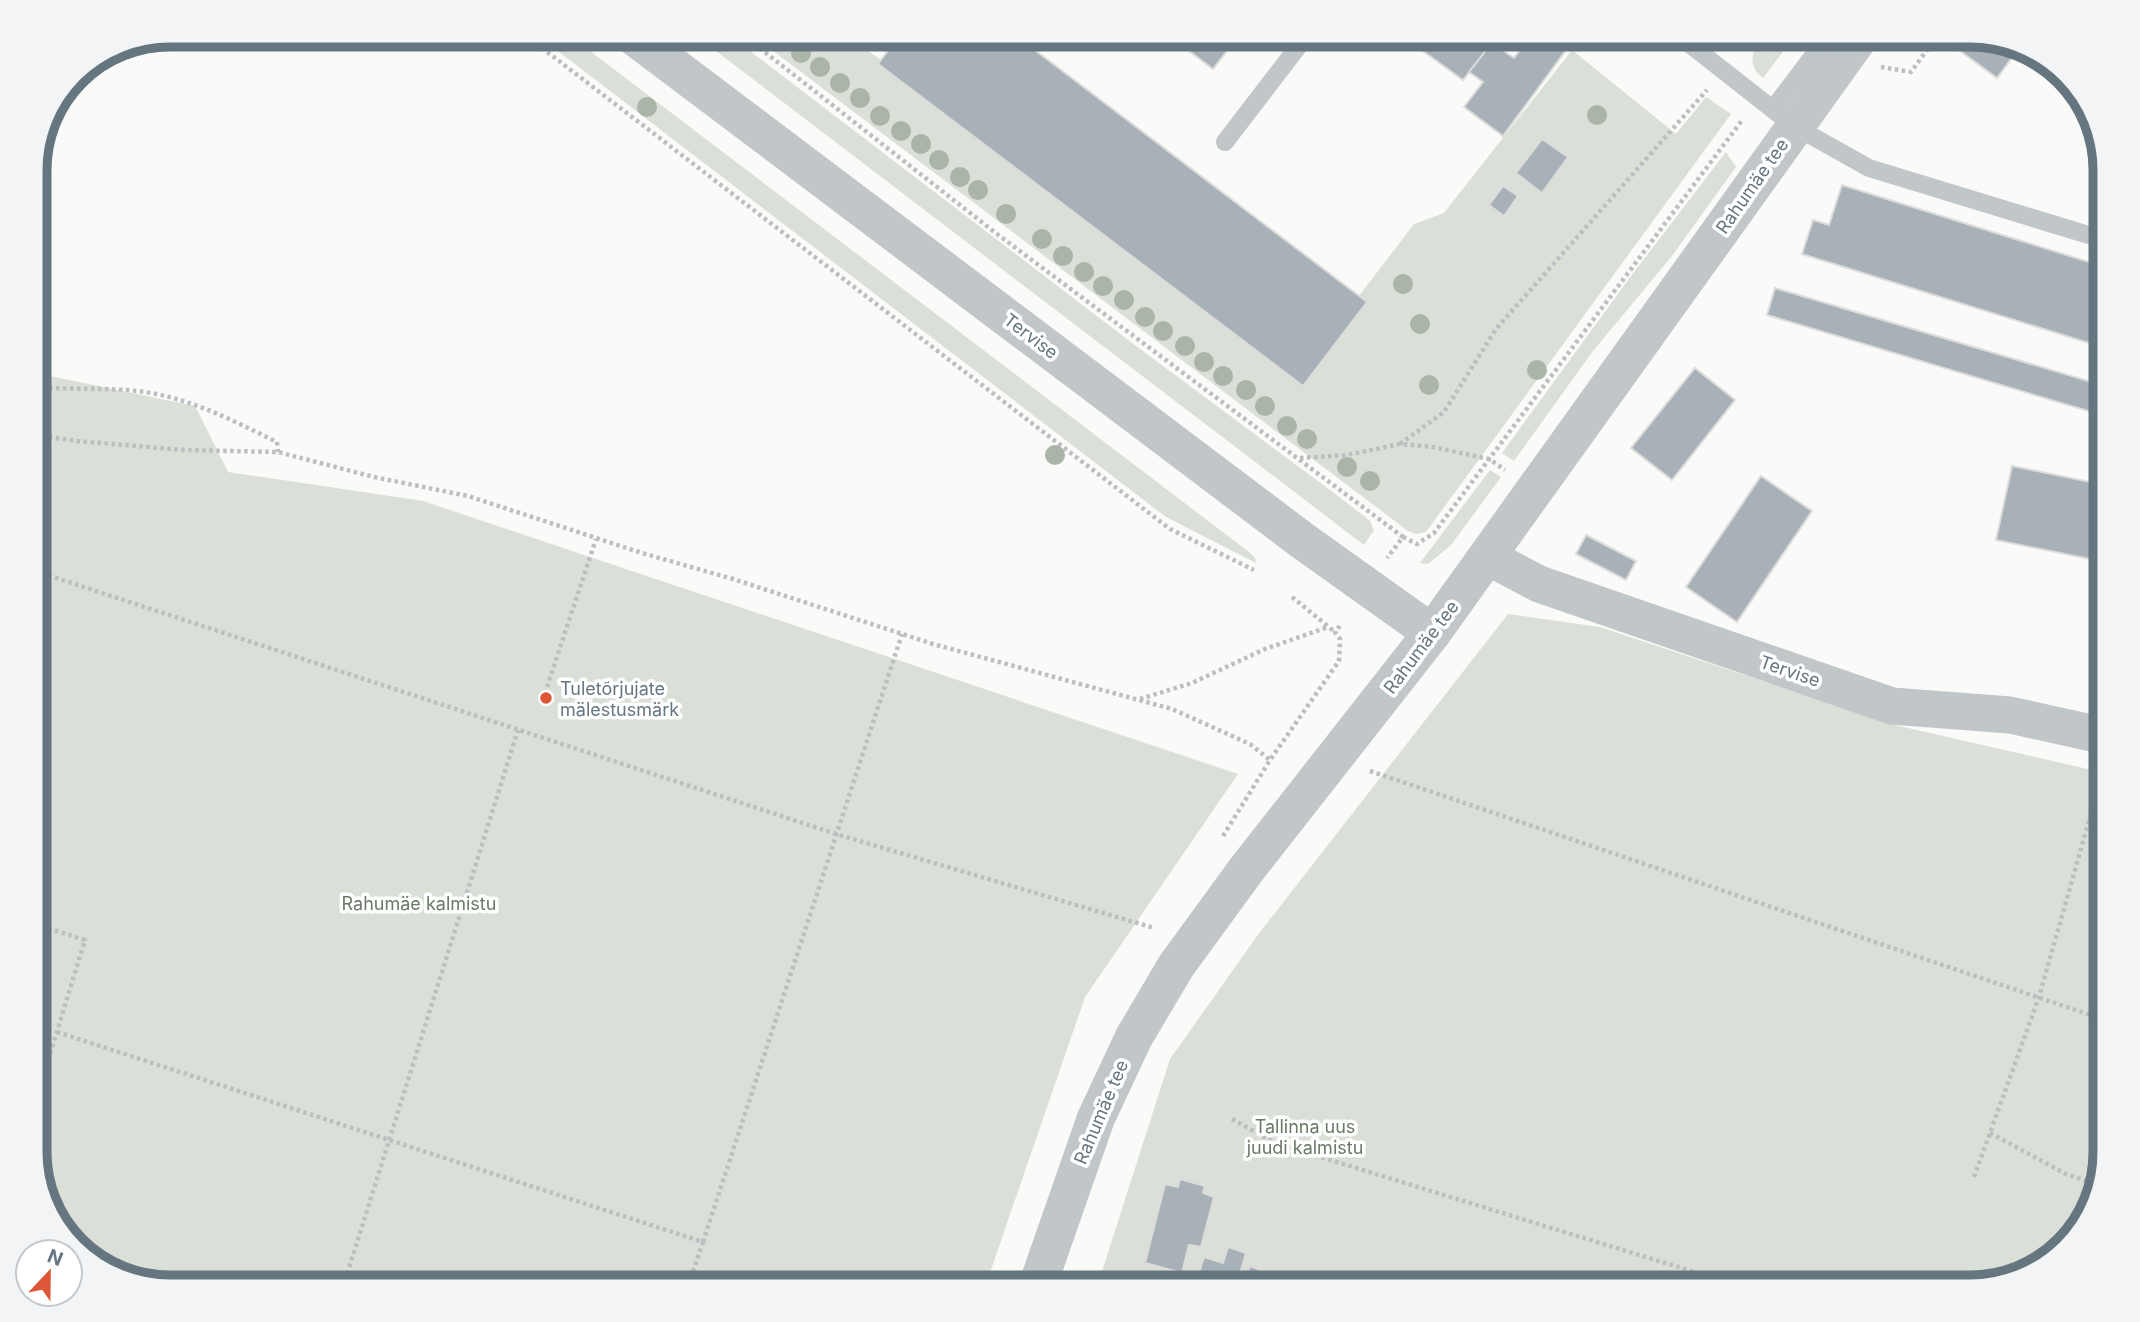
<svg xmlns="http://www.w3.org/2000/svg" width="2140" height="1322" font-family="Inter,sans-serif">
<rect width="100%" height="100%" fill="#fafaf8"/>
<g fill="#dadfd7">
<path d="M537,35H569L1249,552L1255,558L1256,563L1166,517Z"/>
<path d="M695,35H729L1136,346L1334,493L1370,521L1374,530L1364,545Z"/>
<path d="M752,35H845L881,60L878,64L1303,386L1367,302L1359,296L1414,224L1444,213L1572,50L1676,134L1706,97L1731,114L1426,532L1416,534L1408,531Z"/>
<path d="M1763,35L1795,36L1763,78C1746,65 1752,49 1763,35Z"/>
<path d="M1726,152L1736,167L1672,256L1593,351L1514,461L1502,453L1631,276Z"/>
<path d="M35,373L195,406L228,472L423,501L1238,774L1085,997L985,1287H170L102,1269L53,1220L35,1160Z"/>
<path d="M1490,470L1501,477L1451,545L1428,564L1420,563Z"/>
<path d="M1508,614L1600,627L1895,725L2105,773V1152L2087,1220L2038,1269L1970,1287H1097L1170,1059L1260,932Z"/>
</g>
<g fill="#a8b1b7" stroke="#dcdcda" stroke-width="2">
<path d="M900,35H1015L1367,302L1303,386L878,64Z"/>
<path d="M1168,35H1239L1213,69Z"/>
<path d="M1401,35H1498L1463,80Z"/>
<path d="M1531,35H1577L1503,136L1464,107L1483,82L1469,72L1492,43L1514,58Z"/>
<path d="M1954,35H1970L2019,48L1997,78L1948,42Z"/>
<path d="M1542,139L1568,157L1542,193L1516,173Z"/>
<path d="M1842,185L2105,267V348L1802,254L1813,220L1829,225Z"/>
<path d="M1503,186L1518,196L1504,216L1489,205Z"/>
<path d="M1775,288L2105,386V416L1767,315Z"/>
<path d="M1695,368L1735,400L1672,480L1631,448Z"/>
<path d="M2012,466L2105,485V562L1996,540Z"/>
<path d="M1761,476L1812,511L1737,622L1686,587Z"/>
<path d="M1586,535L1636,561L1626,580L1576,554Z"/>
<path d="M1180,1179L1205,1186L1203,1193L1214,1197L1201,1247L1189,1245L1182,1273L1145,1263L1165,1184L1178,1187Z"/>
<path d="M1228,1247L1246,1253L1236,1287H1202L1195,1285L1204,1257L1223,1263Z"/>
<path d="M1250,1266L1271,1274L1266,1287H1242Z"/>
</g>
<g fill="none" stroke-linecap="round" stroke-linejoin="round">
<g stroke="#bcbfc1" stroke-width="4.5" stroke-dasharray="3.5 3.5" stroke-linecap="butt">
<path d="M525,35L1170,529L1254,570"/>
<path d="M743,35L997,234L1403,537L1387,558"/>
<path d="M1881,67L1911,72L1938,35"/>
<path d="M35,387C72,390 108,387 145,392C192,399 234,421 277,442L278,452"/>
<path d="M35,435L77,441L184,450L278,452L374,477L468,496L642,553L733,579L933,644L1172,709L1250,744L1270,760"/>
<path d="M1400,444L1444,412L1496,329L1707,90"/>
<path d="M1300,458L1347,455L1400,444L1433,447L1489,459L1505,470"/>
<path d="M1403,537L1417,544L1434,533L1743,119"/>
<path d="M35,571L836,834L1154,928"/>
<path d="M1292,597L1335,632"/>
<path d="M547,687L596,539"/>
<path d="M1140,699L1192,683L1265,649L1328,627"/>
<path d="M1370,771L2105,1020"/>
<path d="M1223,836L1270,760L1339,661L1340,639L1335,632L1341,624"/>
<path d="M35,924L85,940L35,1103"/>
<path d="M57,1032L703,1242L688,1287"/>
<path d="M1232,1119L1275,1143L1743,1287"/>
<path d="M1990,1133L2066,1174L2096,1184"/>
<path d="M1974,1177L2039,997L2103,771"/>
<path d="M703,1242L902,634"/>
<path d="M343,1287L518,730"/>
</g>
<g stroke="#c1c6c9" stroke-width="18">
<path d="M1678,35L1794,126L1869,168L2105,240"/>
<path d="M1773,109L1829,35"/>
<path d="M1225,142L1307,35"/>
</g>
<path stroke="#c1c6c9" stroke-width="37" d="M1488,557L1539,584L1892,706L2010,715L2105,736"/>
<g stroke="#c1c6c9" stroke-width="38">
<path d="M632,35L1303,541L1432,633"/>
<path d="M1037,1287L1096,1118L1134,1037L1176,966L1246,870L1432,633L1861,35"/>
</g>
</g>
<g fill="#aab4a7">
<circle cx="801" cy="53" r="10"/>
<circle cx="820" cy="67" r="10"/>
<circle cx="840" cy="83" r="10"/>
<circle cx="860" cy="98" r="10"/>
<circle cx="647" cy="107" r="10"/>
<circle cx="1597" cy="115" r="10"/>
<circle cx="880" cy="116" r="10"/>
<circle cx="901" cy="131" r="10"/>
<circle cx="921" cy="144" r="10"/>
<circle cx="939" cy="160" r="10"/>
<circle cx="960" cy="177" r="10"/>
<circle cx="978" cy="190" r="10"/>
<circle cx="1006" cy="214" r="10"/>
<circle cx="1042" cy="239" r="10"/>
<circle cx="1063" cy="256" r="10"/>
<circle cx="1084" cy="272" r="10"/>
<circle cx="1403" cy="284" r="10"/>
<circle cx="1103" cy="286" r="10"/>
<circle cx="1124" cy="300" r="10"/>
<circle cx="1145" cy="317" r="10"/>
<circle cx="1420" cy="324" r="10"/>
<circle cx="1163" cy="331" r="10"/>
<circle cx="1185" cy="346" r="10"/>
<circle cx="1204" cy="362" r="10"/>
<circle cx="1537" cy="370" r="10"/>
<circle cx="1223" cy="376" r="10"/>
<circle cx="1429" cy="385" r="10"/>
<circle cx="1246" cy="390" r="10"/>
<circle cx="1265" cy="406" r="10"/>
<circle cx="1287" cy="426" r="10"/>
<circle cx="1307" cy="439" r="10"/>
<circle cx="1055" cy="455" r="10"/>
<circle cx="1347" cy="467" r="10"/>
<circle cx="1370" cy="481" r="10"/>
</g>
<circle fill="#dd5635" stroke="#fff" stroke-width="2.5" cx="546" cy="698" r="7"/>
<g text-anchor="middle" dominant-baseline="central" stroke-width="7" stroke-linejoin="round" paint-order="stroke">
<g font-size="18" fill="#667681" stroke="#fff">
<text transform="translate(1752 186) rotate(-55)">Rahumäe tee</text>
<text transform="translate(1031 336) rotate(37)">Tervise</text>
<text transform="translate(1421 647) rotate(-53)">Rahumäe tee</text>
<text transform="translate(1790 671) rotate(19)">Tervise</text>
<text transform="translate(1101 1112) rotate(-67)">Rahumäe tee</text>
</g>
<g font-size="18" fill="#667681" stroke="#fff" text-anchor="start">
<text x="560" y="688">Tuletõrjujate<tspan x="560" dy="21">mälestusmärk</tspan></text>
</g>
<g font-size="18" fill="#697a65" stroke="#fff">
<text x="419" y="903">Rahumäe kalmistu</text>
<text x="1305" y="1126">Tallinna uus<tspan x="1305" dy="21">juudi kalmistu</tspan></text>
</g>
</g>
<path d="M0 0H2140V1322H0ZM170 47H1970A123 123 0 0 1 2093 170V1152A123 123 0 0 1 1970 1275H170A123 123 0 0 1 47 1152V170A123 123 0 0 1 170 47Z" fill="#f3f4f5" fill-rule="evenodd"/>
<path fill="none" stroke="#667681" stroke-width="9" d="M170 47H1970A123 123 0 0 1 2093 170V1152A123 123 0 0 1 1970 1275H170A123 123 0 0 1 47 1152V170A123 123 0 0 1 170 47Z"/>
<g transform="translate(49 1273) rotate(22)"><circle r="33" fill="#ffffff" stroke="#c2c8cd" stroke-width="2"/>
<path d="M0-5L12 26L0 18L-12 26Z" fill="#dd5635"/>
<text y="-10" font-size="19" font-weight="bold" text-anchor="middle" fill="#667681">N</text>
</g>
</svg>
